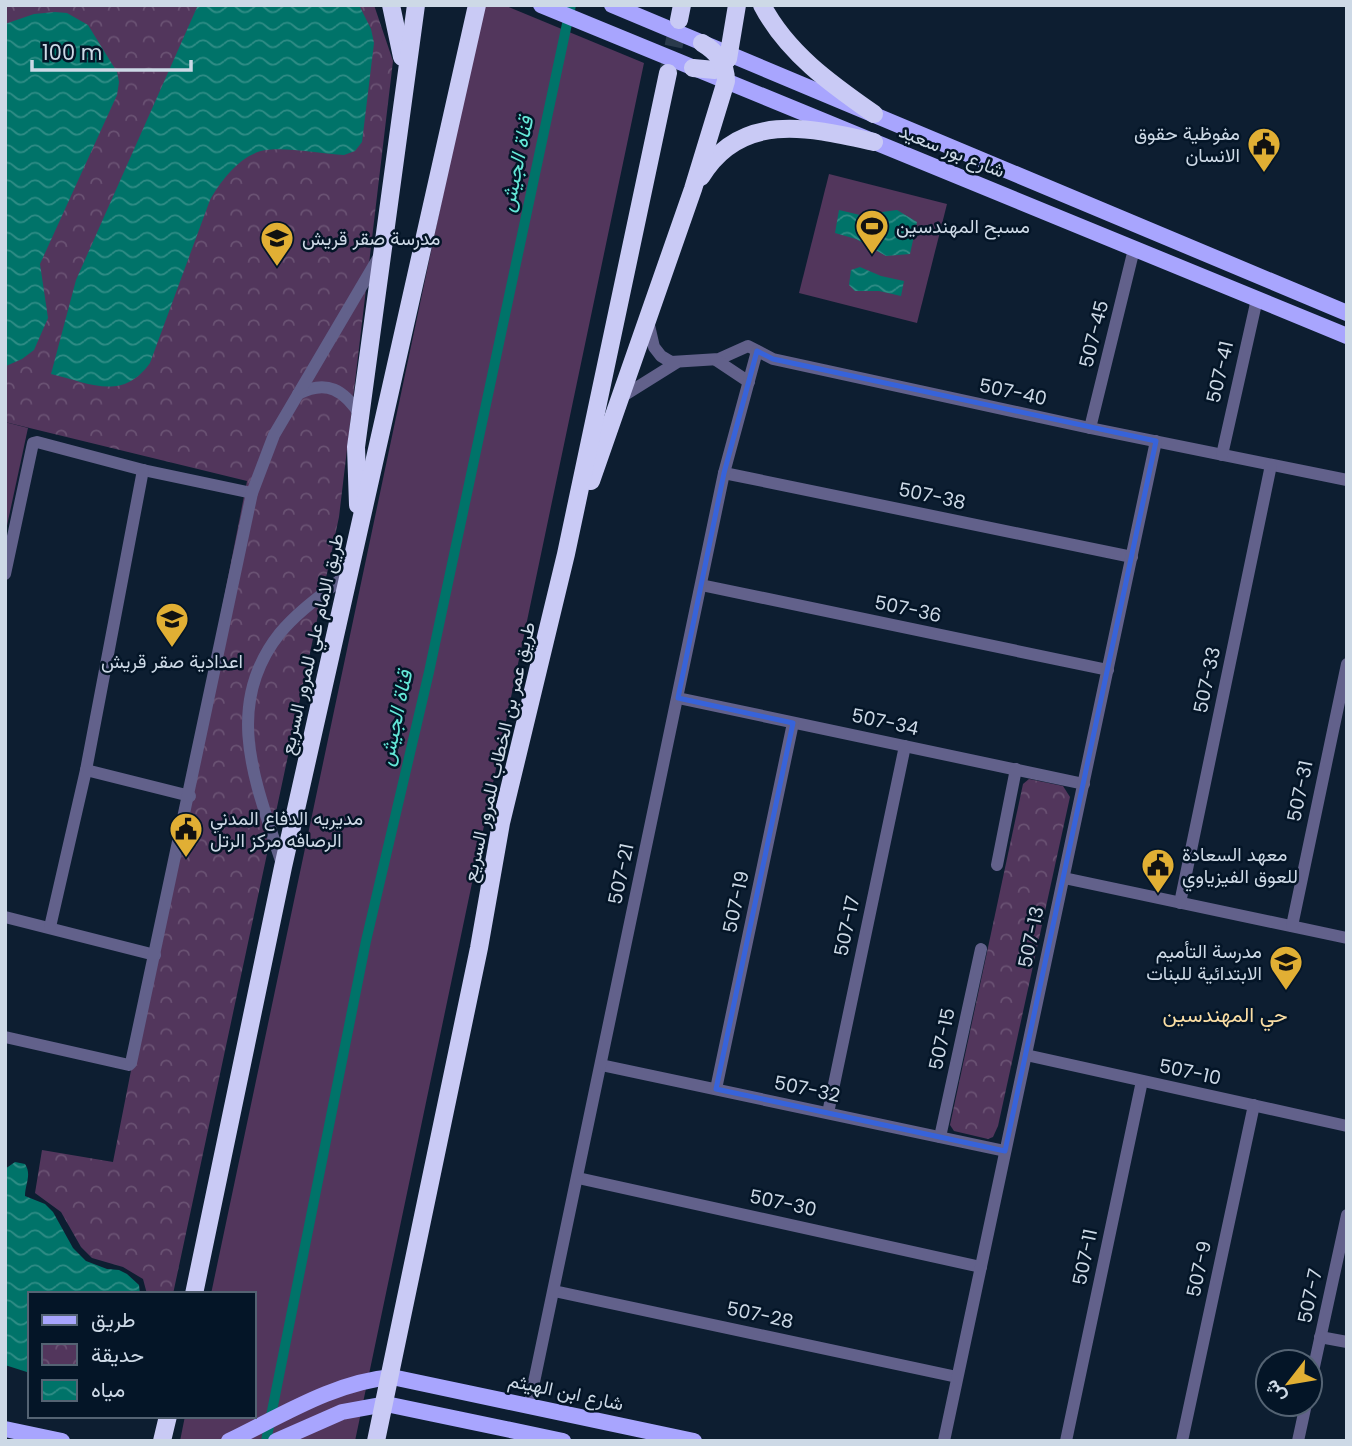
<svg xmlns="http://www.w3.org/2000/svg" width="1352" height="1446" font-family="Poppins,Vazirmatn,sans-serif">
<defs>
<pattern id="park-crowns" width="20" height="18" patternUnits="userSpaceOnUse" patternTransform="scale(1.75)"><rect width="20" height="18" fill="#52365c"/><path d="M2 6a3 3 0 1 1 6 0M12 15a3 3 0 1 1 6 0" fill="none" stroke="#6a5273"/></pattern>
<pattern id="water-waves" width="16" height="10" patternUnits="userSpaceOnUse" patternTransform="scale(1.75)"><rect width="16" height="10" fill="#007369"/><path d="M0 5q4-4 8 0t8 0" fill="none" stroke="#308d86"/></pattern>
</defs>
<rect width="100%" height="100%" fill="#0d1e31"/>
<g fill="#52365c">
<path d="M483,5H504L644,63L355,1441H180L185,1416H254V1294H211Z"/>
<path d="M829,174L947,204L917,323L799,293Z"/>
<path d="M5,422L28,428L5,535Z"/>
</g>
<g fill="url(#park-crowns)">
<path d="M5,5H374L393,61L339,517L173,1294H147L143,1279L123,1267L92,1258L81,1247L61,1212L35,1193L42,1150L113,1162L247,481L5,422Z"/>
<path d="M1029,779L1063,786L1070,797L998,1126L993,1137L988,1139L954,1131L950,1125L1023,784Z"/>
</g>
<g fill="url(#water-waves)">
<path d="M198,5H359L371,29L374,43L362,142L355,151L344,155C323,154 285,147 266,150C242,153 221,180 210,200L150,363C122,402 90,383 51,374L76,280Z"/>
<path d="M55,12L67,13L88,25L117,72L119,82L117,95L40,264L48,318L34,350L22,359L6,366L5,24L34,14Z"/>
<path d="M839,210L860,215L897,210L917,222L910,254L886,256L856,239L835,233Z"/>
<path d="M860,267L881,276L904,281L901,296L879,291H855L849,285L851,270Z"/>
<path d="M15,1162L25,1164C32,1175 25,1184 25,1196L45,1204L53,1212L73,1248L86,1261L107,1269L119,1270L127,1274L139,1285L140,1294H30V1373L5,1365V1169Z"/>
</g>
<g fill="none" stroke-linecap="round" stroke-linejoin="round">
<path stroke="#007369" stroke-width="10" d="M266,1441L366,941L429,672L571,5"/>
<path stroke="#2a3a4c" stroke-width="18" stroke-dasharray="18 9" stroke-linecap="butt" d="M668,73L679,20"/>
<g stroke="#62618b" stroke-width="12">
<path d="M648,321L654,347L661,356L671,362L719,359L748,346L773,359L1090,428L1347,480"/>
<path d="M716,360L749,382"/>
<path d="M298,394C327,379 344,390 361,416"/>
<path d="M620,398L676,363"/>
<path d="M1090,428L1134,249"/>
<path d="M1222,455L1257,299"/>
<path d="M724,473L1132,557"/>
<path d="M5,574L33,443L37,442L143,470L252,493"/>
<path d="M701,585L1108,670"/>
<path d="M678,698L1084,784"/>
<path d="M86,770L190,796"/>
<path d="M282,864C257,786 221,707 280,633C299,610 326,592 349,573"/>
<path d="M997,865L1016,769"/>
<path d="M1064,878L1347,938"/>
<path d="M1180,903L1271,465"/>
<path d="M5,917L155,955"/>
<path d="M1292,926L1347,664"/>
<path d="M50,927L86,770L143,470"/>
<path d="M5,1037L129,1065L131,1063L252,493L274,435L380,255"/>
<path d="M1026,1055L1347,1126"/>
<path d="M601,1065L1005,1151"/>
<path d="M716,1089L793,723"/>
<path d="M828,1113L905,746"/>
<path d="M940,1137L981,949"/>
<path d="M578,1178L981,1267"/>
<path d="M554,1291L957,1377"/>
<path d="M1320,1337L1347,1342"/>
<path d="M1310,1385L1347,1215"/>
<path d="M529,1406L724,473L757,351"/>
<path d="M944,1441L1156,441"/>
<path d="M1066,1441L1142,1081"/>
<path d="M1182,1441L1254,1105"/>
<path d="M1298,1441L1306,1404"/>
</g>
<g stroke="#a8a5fe" stroke-width="16">
<path d="M541,5L1347,336"/>
<path d="M612,5C857,108 1102,211 1347,313"/>
<path d="M5,1429L62,1441"/>
<path d="M229,1441C281,1416 334,1382 392,1377L694,1441"/>
<path d="M276,1441L342,1412L386,1404L563,1441"/>
</g>
<g stroke="#c9caf5" stroke-width="18">
<path d="M391,5L402,57"/>
<path d="M762,5C787,53 831,84 874,114"/>
<path d="M679,20L682,5"/>
<path d="M693,68L715,70L728,59L737,5"/>
<path d="M701,177C741,110 812,128 874,142"/>
<path d="M591,481L693,189L726,81C726,63 717,52 702,43"/>
<path d="M358,505L356,447L416,5"/>
<path d="M194,1294L283,867L477,5"/>
<path d="M162,1441L168,1416"/>
<path d="M376,1441L479,948L501,823L566,554L668,73"/>
</g>
</g>
<path fill="none" stroke="#3763da" stroke-width="5" stroke-linejoin="round" d="M757,351L773,359L1156,441L1005,1151L716,1089L793,723L678,698L724,473Z"/>
<defs>
<symbol id="civic-pin" viewBox="-11 -11 22 30"><path d="M0 17L-7.5 6A9.5 9.5 0 1 1 7.5 6Z" fill="#e1af34" stroke="#041527"/><path d="M-.6-6.5H3V-4.5H.6V-3L4-1V1h2V6H-6V1h2V-1L-.6-3ZM-1.2 2.5V6h2.4V2.5Z" fill="#111"/></symbol>
<symbol id="stadium-pin" viewBox="-11 -11 22 30"><path d="M0 17L-7.5 6A9.5 9.5 0 1 1 7.5 6Z" fill="#e1af34" stroke="#041527"/><path d="M0-5a6.5 5 0 1 0 0 10a6.5 5 0 1 0 0-10ZM-3.5-1.8h7v3.6h-7Z" fill="#111"/></symbol>
<symbol id="school-pin" viewBox="-11 -11 22 30"><path d="M0 17L-7.5 6A9.5 9.5 0 1 1 7.5 6Z" fill="#e1af34" stroke="#041527"/><path d="M0-5L7-2L0 1L-7-2ZM-4 1L0 2.5L4 1V4Q0 6-4 4Z" fill="#111"/></symbol>
</defs>
<g fill-rule="evenodd">
<use href="#civic-pin" x="1245" y="125" width="38" height="52"/>
<use href="#stadium-pin" x="853" y="207" width="38" height="52"/>
<use href="#school-pin" x="258" y="219" width="38" height="52"/>
<use href="#school-pin" x="153" y="600" width="38" height="52"/>
<use href="#civic-pin" x="167" y="810" width="38" height="52"/>
<use href="#civic-pin" x="1139" y="846" width="38" height="52"/>
<use href="#school-pin" x="1267" y="943" width="38" height="52"/>
</g>
<g text-anchor="middle" dominant-baseline="central" stroke-width="5" stroke-linejoin="round" paint-order="stroke">
<g font-size="19" fill="#cdd9e6" stroke="#041527" text-anchor="start">
<text x="1240" y="133" text-anchor="end">مفوظية حقوق<tspan x="1240" dy="22">الانسان</tspan></text>
<text x="896" y="226">مسبح المهندسين</text>
<text x="302" y="238">مدرسة صقر قريش</text>
<text x="172" y="661" text-anchor="middle">اعدادية صقر قريش</text>
<text x="210" y="818">مديريه الدفاع المدني<tspan x="210" dy="22">الرصافه مركز الرتل</tspan></text>
<text x="1182" y="854">معهد السعادة<tspan x="1182" dy="22">للعوق الفيزياوي</tspan></text>
<text x="1262" y="951" text-anchor="end">مدرسة التأميم<tspan x="1262" dy="22">الابتدائية للبنات</tspan></text>
</g>
<g font-size="19" fill="#cdd9e6" stroke="#041527">
<text transform="translate(952 151) rotate(22)">شارع بور سعيد</text>
<text transform="translate(1094 334) rotate(-76)">507-45</text>
<text transform="translate(1220 372) rotate(-77)">507-41</text>
<text transform="translate(1013 392) rotate(12)">507-40</text>
<text transform="translate(932 496) rotate(12)">507-38</text>
<text transform="translate(908 609) rotate(12)">507-36</text>
<text transform="translate(312 644) rotate(-77)">طريق الامام علي للمرور السريع</text>
<text transform="translate(1207 680) rotate(-78)">507-33</text>
<text transform="translate(885 722) rotate(12)">507-34</text>
<text transform="translate(499 752) rotate(-77)">طريق عمر بن الخطاب للمرور السريع</text>
<text transform="translate(1300 791) rotate(-78)">507-31</text>
<text transform="translate(621 874) rotate(-78)">507-21</text>
<text transform="translate(736 902) rotate(-78)">507-19</text>
<text transform="translate(847 926) rotate(-78)">507-17</text>
<text transform="translate(1031 937) rotate(-78)">507-13</text>
<text transform="translate(942 1039) rotate(-78)">507-15</text>
<text transform="translate(1190 1072) rotate(12)">507-10</text>
<text transform="translate(807 1089) rotate(12)">507-32</text>
<text transform="translate(783 1203) rotate(12)">507-30</text>
<text transform="translate(1085 1257) rotate(-78)">507-11</text>
<text transform="translate(1199 1269) rotate(-78)">507-9</text>
<text transform="translate(1310 1296) rotate(-78)">507-7</text>
<text transform="translate(760 1315) rotate(12)">507-28</text>
<text transform="translate(566 1392) rotate(12)">شارع ابن الهيثم</text>
</g>
<g font-size="21" font-style="italic" fill="#64e8d8" stroke="#041527">
<text transform="translate(516 164) rotate(-78)">قناة الجيش</text>
<text transform="translate(395 718) rotate(-78)">قناة الجيش</text>
</g>
<g font-size="21" fill="#fadea4" stroke="#041527">
<text x="1225" y="1014">حي المهندسين</text>
</g>
</g>
<rect width="1352" height="1446" fill="none" stroke="#cdd9e6" stroke-width="14"/>
<rect x="28" y="1292" width="228" height="126" fill="#041527" stroke="#546373" stroke-width="2"/>
<rect x="42" y="1315" width="35" height="10" fill="#a8a5fe" stroke="#546373" stroke-width="2"/>
<text x="91" y="1327" font-size="21" fill="#cdd9e6">طريق</text>
<rect x="42" y="1344" width="35" height="21" fill="url(#park-crowns)" stroke="#546373" stroke-width="2"/>
<text x="91" y="1362" font-size="21" fill="#cdd9e6">حديقة</text>
<rect x="42" y="1380" width="35" height="21" fill="url(#water-waves)" stroke="#546373" stroke-width="2"/>
<text x="91" y="1397" font-size="21" fill="#cdd9e6">مياه</text>
<g transform="translate(1289 1383) rotate(239)"><circle r="33" fill="#041527" stroke="#546373" stroke-width="2"/>
<path d="M0-5L12 26L0 18L-12 26Z" fill="#e1af34"/>
<text y="-10" font-size="19" font-weight="bold" text-anchor="middle" fill="#cdd9e6">ش</text>
</g>
<path d="M32 60v10h159v-10" fill="none" stroke="#cdd9e6" stroke-width="3.5"/>
<text x="42" y="60" font-size="21" fill="#cdd9e6" stroke="#041527" stroke-width="5" paint-order="stroke">100 m</text>
</svg>
